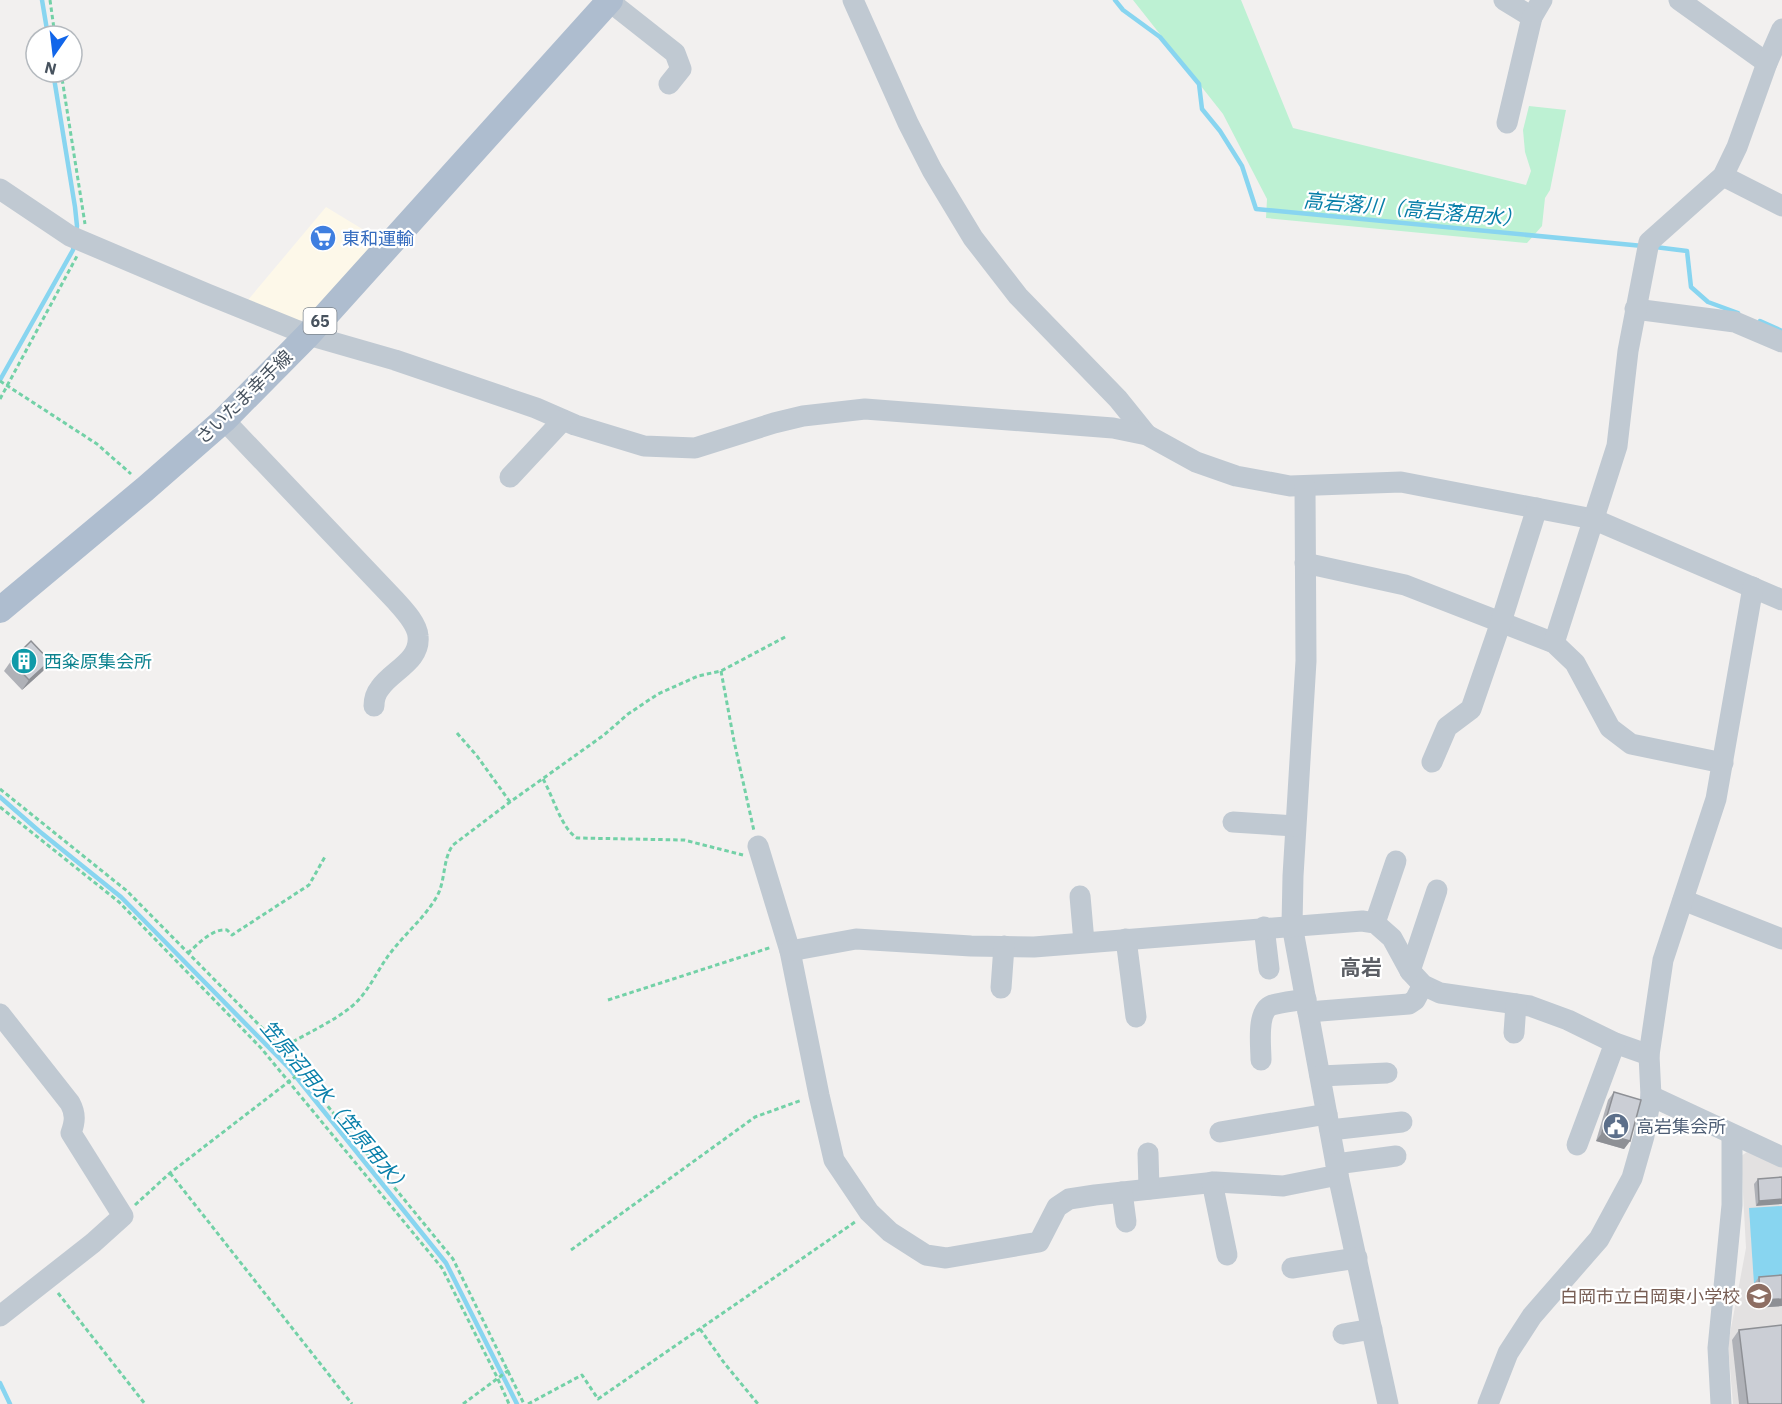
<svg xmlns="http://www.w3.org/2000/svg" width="1782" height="1404" font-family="'IBM Plex Sans','Noto Sans JP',sans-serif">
<rect width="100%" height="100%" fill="#f2f0ef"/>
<path fill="#fdf8e9" d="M326,207L382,241L315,315L298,321L248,300Z"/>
<path fill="#e3e1e1" d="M1747,1152L1782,1166V1404H1733L1728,1344L1746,1248L1741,1156Z"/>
<path fill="#bdf1d3" d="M1133,0H1241L1293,128L1526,185L1531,171L1525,152L1523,130L1529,106L1566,110L1550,190L1545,198L1542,226L1527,243L1266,218L1267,199L1223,114Z"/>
<path fill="#88d5f0" d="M1782,1206V1281L1754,1284L1749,1208Z"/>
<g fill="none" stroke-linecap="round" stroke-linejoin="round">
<g stroke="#88d5f0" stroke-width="4.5">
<path d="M42,0L48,36"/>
<path d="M1115,0L1123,10L1160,37L1199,84L1202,109L1220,131L1242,166L1256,209L1643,246"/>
<path d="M53,72L75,207L77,226L76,231"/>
<path d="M1655,247L1687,251L1691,287L1708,302L1738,313"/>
<path d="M1760,321L1780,330"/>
<path d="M0,380L73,250L74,245"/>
<path d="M0,797L39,831L121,897L289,1068L446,1263L517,1404"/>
<path d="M0,1383L10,1404"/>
</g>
<g stroke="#73d1a7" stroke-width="3" stroke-dasharray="4.5 3" stroke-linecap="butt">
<path d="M50,0L55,36"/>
<path d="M61,72L85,224"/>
<path d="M0,381L97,444L131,474"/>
<path d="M0,399L77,256"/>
<path d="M721,671L734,741L754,831"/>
<path d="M457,733L477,756L510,802"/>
<path d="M543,779C553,796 561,828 577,838L684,840L743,855"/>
<path d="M0,789L127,891L271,1037L453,1259L524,1404"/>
<path d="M0,807L119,902L261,1048L442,1268L497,1377L509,1404"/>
<path d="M188,953C198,944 213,928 227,930L232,935L309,885L326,855"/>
<path d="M608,1000L772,947"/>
<path d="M283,1052L287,1045C306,1034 334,1021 351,1007C367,994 375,975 386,959C401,937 423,920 436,898C446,882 442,860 453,845L510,802L604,735L628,714L658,694L698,676L721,671L787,636"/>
<path d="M170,1173L352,1404"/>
<path d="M135,1205L170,1173L300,1073"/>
<path d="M571,1250L755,1117L802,1100"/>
<path d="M58,1293L145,1404"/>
<path d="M700,1329L725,1364L758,1404"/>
<path d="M463,1404L509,1370"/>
<path d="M528,1404L582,1375L598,1399L855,1222"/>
</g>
<g stroke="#c0c9d2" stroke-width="21">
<path d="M853,0L908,123L932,170L973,238L1018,296L1118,399L1147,435"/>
<path d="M1504,0L1532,17L1542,0"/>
<path d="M1679,0L1767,63"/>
<path d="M609,1L675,53L681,69L669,84"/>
<path d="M1507,123L1532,17"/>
<path d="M1723,176L1782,206"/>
<path d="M0,189L70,236L207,294L308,335L395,360L536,408L575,425L644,446L695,448L774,423L803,416L865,409L1113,428L1147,435L1196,462L1236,476L1290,486L1401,482L1593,519L1782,600"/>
<path d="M1635,309L1735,322L1782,342"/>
<path d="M224,420L395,600C403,609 417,623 418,636C421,661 391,671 380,688C376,693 374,700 374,706"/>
<path d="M510,477L563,420"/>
<path d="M1305,487L1306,661L1293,876L1292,925L1338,1175L1388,1404"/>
<path d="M1305,563L1405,585L1554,643L1575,663L1610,728L1631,744L1723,763"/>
<path d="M1554,643L1617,446L1628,351L1649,242L1723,176L1737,147L1767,63L1782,29"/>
<path d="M1432,762L1447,727L1471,709L1501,622L1537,508"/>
<path d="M1233,822L1295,826"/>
<path d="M758,846L790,951L819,1095L834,1160L869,1212L890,1232L926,1255L946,1258L1039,1242L1057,1207L1069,1199L1095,1195L1216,1182L1283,1186L1338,1175"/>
<path d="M1080,896L1084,942"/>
<path d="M1683,900L1782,939"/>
<path d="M1375,923L1396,861"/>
<path d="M1264,927L1269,969"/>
<path d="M1126,939L1136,1017"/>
<path d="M790,951L856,939L971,946L1034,947L1362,921L1375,923L1392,938L1410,971L1423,985L1440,993L1530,1006L1568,1020L1615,1043L1649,1055"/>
<path d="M1410,971L1437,890"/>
<path d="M1001,988L1004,946"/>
<path d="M1308,1012L1409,1004L1415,1000L1423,985"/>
<path d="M0,1014L70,1103C76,1114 75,1122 71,1133L123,1216L93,1243L0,1316"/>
<path d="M1514,1033L1516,1004"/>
<path d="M1261,1060C1261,1046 1256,1011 1272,1005C1282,1002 1295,1001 1306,999"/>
<path d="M1320,1076L1387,1073"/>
<path d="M1651,1096L1782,1157"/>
<path d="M1330,1130L1402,1122"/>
<path d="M1220,1132L1327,1114"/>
<path d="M1577,1145L1615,1043"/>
<path d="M1148,1153L1149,1189"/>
<path d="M1336,1164L1396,1156"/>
<path d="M1212,1182L1227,1255"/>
<path d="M1122,1192L1126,1222"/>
<path d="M1292,1268L1357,1258"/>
<path d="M1343,1334L1372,1329"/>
<path d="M1488,1404L1508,1353L1532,1316L1599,1239L1632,1178L1644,1136L1651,1096L1649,1055L1663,960L1716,799L1753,587"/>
<path d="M1721,1404L1718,1348L1732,1205V1135"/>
</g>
<path stroke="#aebdcf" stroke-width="26" d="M0,610L145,489L224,420L308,335L610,0"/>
</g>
<g fill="#afb1b7">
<path d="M11,661H50L43,671L22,690L4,671Z"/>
<path d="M1614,1092L1630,1141L1624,1149L1596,1141L1608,1100Z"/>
<path d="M1782,1177L1756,1206L1754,1184L1758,1179Z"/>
<path d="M1782,1275V1306L1755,1308L1753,1285L1759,1277Z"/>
<path d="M1739,1330L1782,1404H1739L1732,1340Z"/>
</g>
<g fill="#8e9095">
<path d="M50,661L43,671L22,690L29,680Z"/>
<path d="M1602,1133L1630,1141L1624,1149L1596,1141Z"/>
<path d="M1782,1199V1204L1756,1206L1759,1201Z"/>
<path d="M1782,1299V1306L1755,1308L1760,1300Z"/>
</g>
<g fill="#cbced5" stroke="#8e9095" stroke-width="1.5">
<path d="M31,641L50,661L29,680L11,661Z"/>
<path d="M1614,1092L1641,1100L1630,1141L1602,1133Z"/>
<path d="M1782,1177V1199L1759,1201L1758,1179Z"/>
<path d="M1782,1275V1299L1760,1300L1759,1277Z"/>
<path d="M1782,1325V1404H1748L1739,1330Z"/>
</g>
<defs>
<symbol id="supermarket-disc" viewBox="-11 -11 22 22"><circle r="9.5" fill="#3f7fe0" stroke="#fff"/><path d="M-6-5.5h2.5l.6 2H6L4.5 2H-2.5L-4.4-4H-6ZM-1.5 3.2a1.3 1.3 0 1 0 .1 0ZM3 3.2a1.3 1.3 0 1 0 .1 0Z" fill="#fff"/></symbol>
<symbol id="building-disc" viewBox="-11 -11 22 22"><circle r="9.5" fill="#0f9aa8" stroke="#fff"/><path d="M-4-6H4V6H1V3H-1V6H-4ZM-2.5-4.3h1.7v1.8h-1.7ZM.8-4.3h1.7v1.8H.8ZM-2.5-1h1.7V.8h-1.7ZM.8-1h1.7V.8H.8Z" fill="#fff"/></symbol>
<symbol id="civic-disc" viewBox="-11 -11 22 22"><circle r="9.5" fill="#5c6f8a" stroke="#fff"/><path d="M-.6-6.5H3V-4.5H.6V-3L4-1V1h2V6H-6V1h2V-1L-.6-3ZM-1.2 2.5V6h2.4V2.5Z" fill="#fff"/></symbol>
<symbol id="school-disc" viewBox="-11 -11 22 22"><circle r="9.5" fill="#8d6e63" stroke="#fff"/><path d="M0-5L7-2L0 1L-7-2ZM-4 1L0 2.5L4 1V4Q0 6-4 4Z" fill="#fff"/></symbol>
</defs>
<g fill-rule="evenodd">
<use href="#supermarket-disc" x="308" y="223" width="30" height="30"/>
<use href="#building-disc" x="9" y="646" width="30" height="30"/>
<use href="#civic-disc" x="1601" y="1111" width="30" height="30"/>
<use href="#school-disc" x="1744" y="1281" width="30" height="30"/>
</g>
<g text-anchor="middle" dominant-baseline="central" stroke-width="4.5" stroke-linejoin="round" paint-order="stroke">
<rect fill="#fff" stroke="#7e868e" stroke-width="1.5" x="303.5" y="308" width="33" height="26" rx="4.5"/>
<g font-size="16" font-weight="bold" fill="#47525e">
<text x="320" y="321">65</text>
</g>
<g font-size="18" fill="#366cbe" stroke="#fff" text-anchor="start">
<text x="342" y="238">東和運輸</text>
</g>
<g font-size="18" fill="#47525e" stroke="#fff">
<text transform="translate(244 397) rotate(-44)">さいたま幸手線</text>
</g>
<g font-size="18" fill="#0d838f" stroke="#fff" text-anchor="start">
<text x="44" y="661">西粂原集会所</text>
</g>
<g font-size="18" fill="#4e5e75" stroke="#fff" text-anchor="start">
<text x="1636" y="1126">高岩集会所</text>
</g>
<g font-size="18" fill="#785e54" stroke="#fff" text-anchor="end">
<text x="1740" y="1296">白岡市立白岡東小学校</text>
</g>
<g font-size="20" font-style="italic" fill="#087fa9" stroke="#fff">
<text transform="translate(1413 209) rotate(5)">高岩落川（高岩落用水）</text>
<text transform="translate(336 1107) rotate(50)">笠原沼用水（笠原用水）</text>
</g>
<g font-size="21" font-weight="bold" fill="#5c5f65" stroke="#fff">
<text x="1361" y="967">高岩</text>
</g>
</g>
<g transform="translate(54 54) rotate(194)"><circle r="28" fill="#ffffff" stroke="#b5babf" stroke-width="1.5"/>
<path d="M0-4.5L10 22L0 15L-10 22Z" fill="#1266ea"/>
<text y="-9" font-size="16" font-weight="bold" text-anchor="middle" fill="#47525e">N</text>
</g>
</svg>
